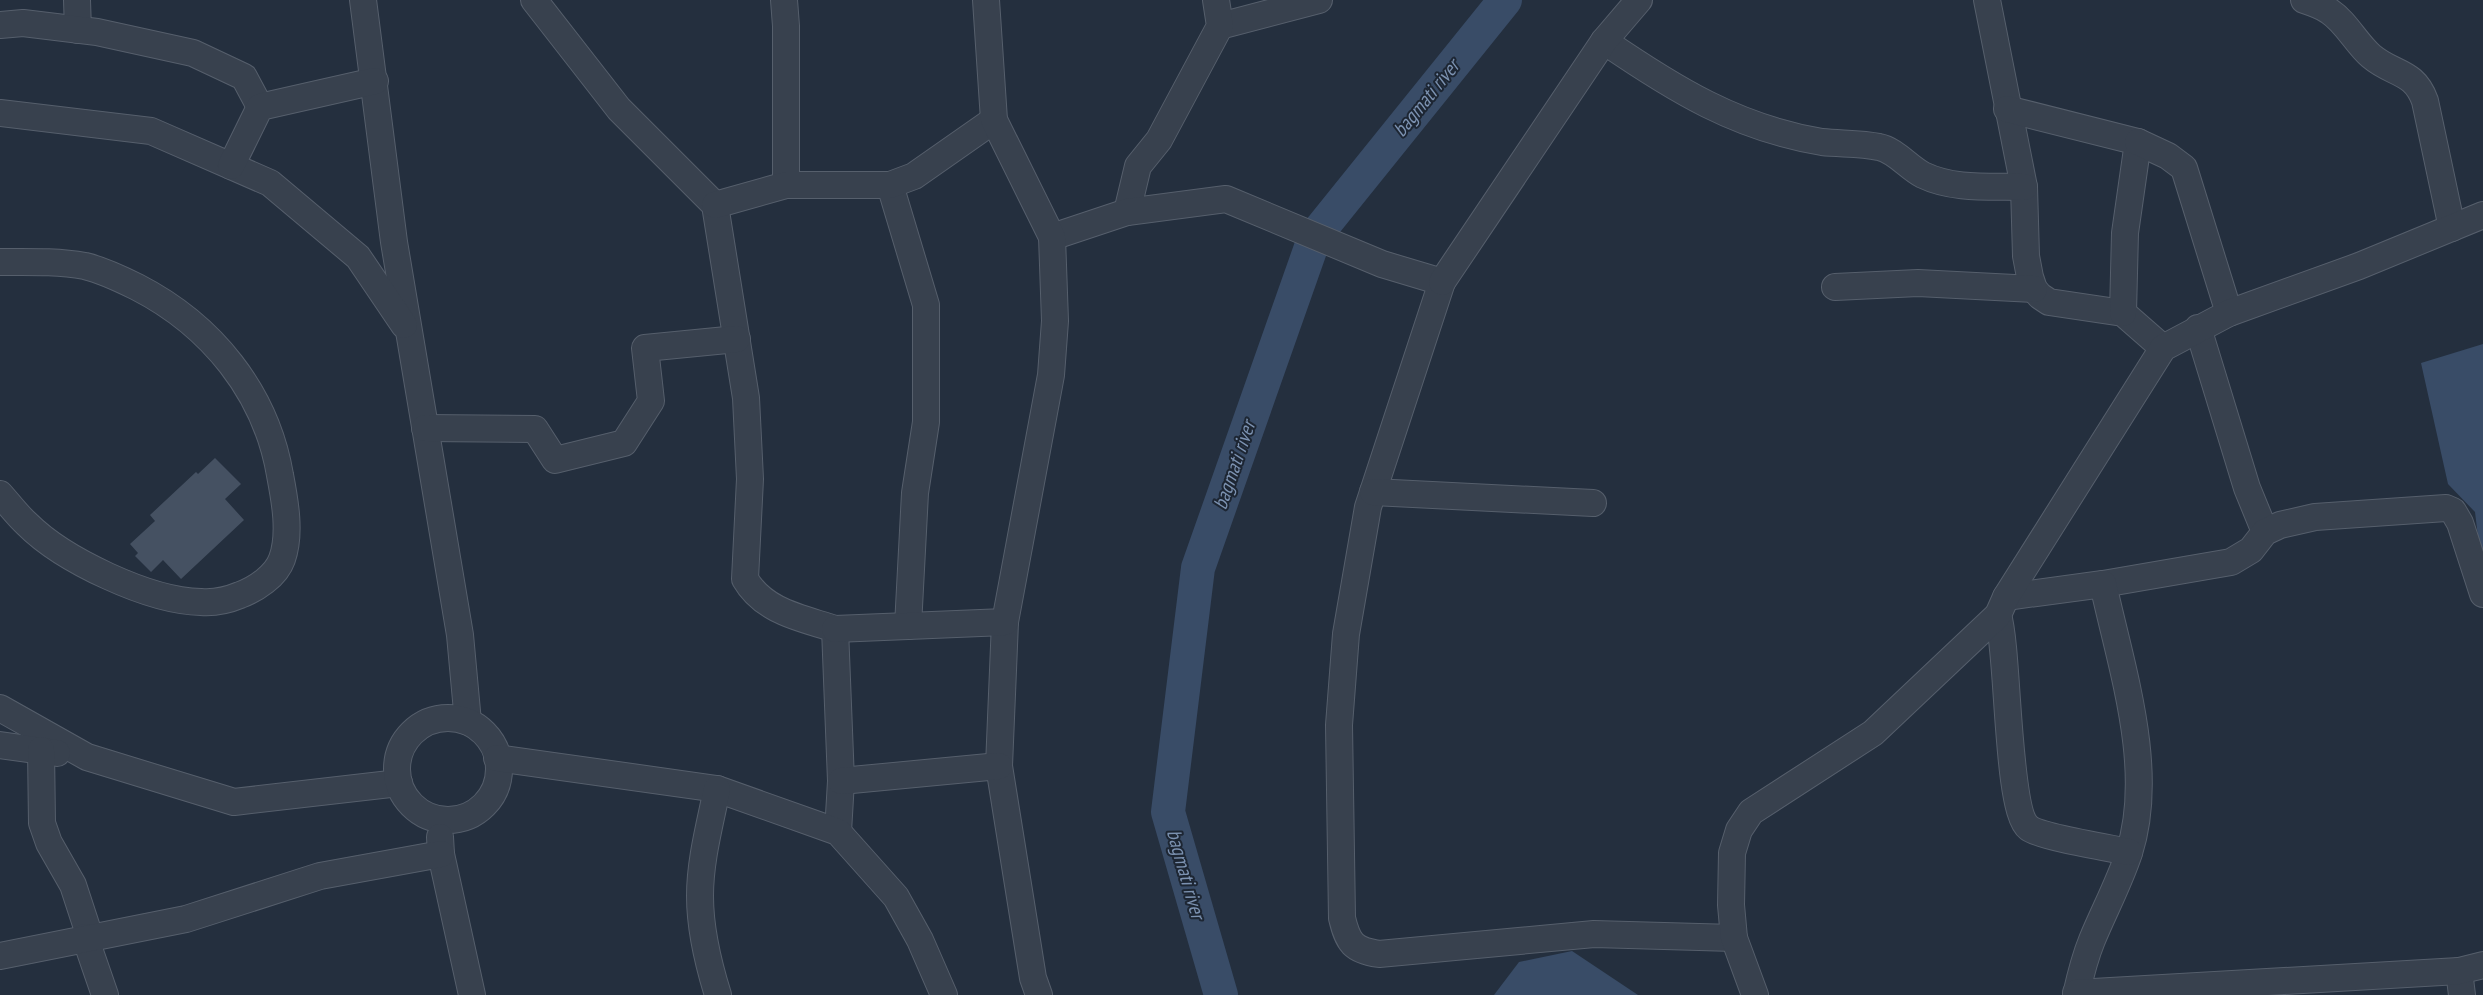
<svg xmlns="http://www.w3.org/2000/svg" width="2483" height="995" font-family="'PT Sans Narrow',sans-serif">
<rect width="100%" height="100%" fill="#242f3e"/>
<g fill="#394c67">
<path d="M2483,344V577L2475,512L2448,484L2421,363Z"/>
<path d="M1572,951L1638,995H1494L1519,962Z"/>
</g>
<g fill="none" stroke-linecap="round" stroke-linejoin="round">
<path stroke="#394c67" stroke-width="34" d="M1221,995L1168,812L1198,568L1315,236L1505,0"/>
</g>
<path fill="#455162" d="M215,458L241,484L225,499L244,520L181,579L163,560L151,572L135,556L138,553L130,544L155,521L150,515L196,472L198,474Z"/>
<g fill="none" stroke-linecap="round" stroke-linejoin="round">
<defs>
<g id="minor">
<path d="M77,0L78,30"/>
<path d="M363,0L394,242L460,635L468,722"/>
<path d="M534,0L619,109L715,205L746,398L750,479L745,579C764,612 802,618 835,629L841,781L838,832"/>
<path d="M784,0L786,26V185"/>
<path d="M1987,0L2024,187L2026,256L2030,277L2034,289L2040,296L2049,302L2123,313L2163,348"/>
<path d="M2304,0C2313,3 2322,6 2329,11C2346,22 2356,43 2371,56C2393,75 2414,70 2425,101L2452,228"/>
<path d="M0,25L23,23L97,32L193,53L244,77L260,107"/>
<path d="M1220,26L1319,0"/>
<path d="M1604,41C1674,89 1737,128 1822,142C1841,144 1861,143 1879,147C1895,150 1908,167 1923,175C1954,190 1991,186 2024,187"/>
<path d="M2007,109L2138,142L2125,233L2123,313"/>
<path d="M0,113L151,131L270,183L358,257L404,325"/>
<path d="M2138,142L2168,156L2184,168L2229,313"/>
<path d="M231,166L260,107L375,81"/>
<path d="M890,185L926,305V422L915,493L908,626"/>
<path d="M715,205L786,185H890L914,176L994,120"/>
<path d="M1127,212L1138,166L1159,140L1220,26L1216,0"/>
<path d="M1052,237L1127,212L1226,199L1382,264L1442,282L1368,507L1346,634L1339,725L1342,918C1348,943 1353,950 1379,954L1594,934L1734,938"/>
<path d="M0,262C28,262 57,261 85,266C102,270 121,279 137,287C211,325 266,392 280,475C285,501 291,534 282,559C276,576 256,589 240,595C228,600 214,603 201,602C149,601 63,560 27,524C17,515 9,504 0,494"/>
<path d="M1442,282L1604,41L1639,0"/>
<path d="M1835,287L1918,283L2034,289"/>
<path d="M2198,328L2247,488L2265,532"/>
<path d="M425,428L535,429L555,460L624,443L651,401L645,348L737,339"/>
<path d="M1373,492L1593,503"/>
<path d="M2103,584L2231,562L2251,550L2265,532L2280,525L2315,517L2446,508L2453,511L2460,523L2483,594"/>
<path d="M2006,597L2103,584C2121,667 2156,769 2129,853C2119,883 2104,911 2092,940C2085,957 2080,977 2076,995"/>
<path d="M1998,615C2009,652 2006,811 2029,828C2041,837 2110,848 2129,852"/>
<path d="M1005,622L999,766L1033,978L1039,995"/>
<path d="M835,629L1005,622L1051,375L1055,321L1052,237L994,120L986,0"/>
<path d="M0,708L87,757L234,802L399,783"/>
<circle cx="448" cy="769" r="51"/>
<path d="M0,745L57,753"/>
<path d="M41,750L42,823L49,843L73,885L90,937"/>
<path d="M497,758L717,789L838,832L896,897L920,940L944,995"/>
<path d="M841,781L999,766"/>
<path d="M717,789C710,824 700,860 700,896C700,930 708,963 718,995"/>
<path d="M440,837L441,854L472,995"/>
<path d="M85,937L105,995"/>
<path d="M0,956L186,919L320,876L441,854"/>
<path d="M2459,971L2462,995"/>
<path d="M2076,993L2459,971L2483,965"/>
<path d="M1755,995L1734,938L1731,905L1732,853L1739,830L1751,812L1873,733L1998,615L2006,597L2163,348L2229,313L2359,266L2483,215"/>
</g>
</defs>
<use href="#minor" stroke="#565f6c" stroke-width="28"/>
<use href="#minor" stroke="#38414e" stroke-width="26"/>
</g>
<g text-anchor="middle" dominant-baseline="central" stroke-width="4" stroke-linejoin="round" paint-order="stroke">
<g font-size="20" font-style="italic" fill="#7c92b1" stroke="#1d2633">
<text transform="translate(1426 98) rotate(-51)">bagmati river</text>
<text transform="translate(1234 465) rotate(-71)">bagmati river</text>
<text transform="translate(1186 874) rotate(74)">bagmati river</text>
</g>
</g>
</svg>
